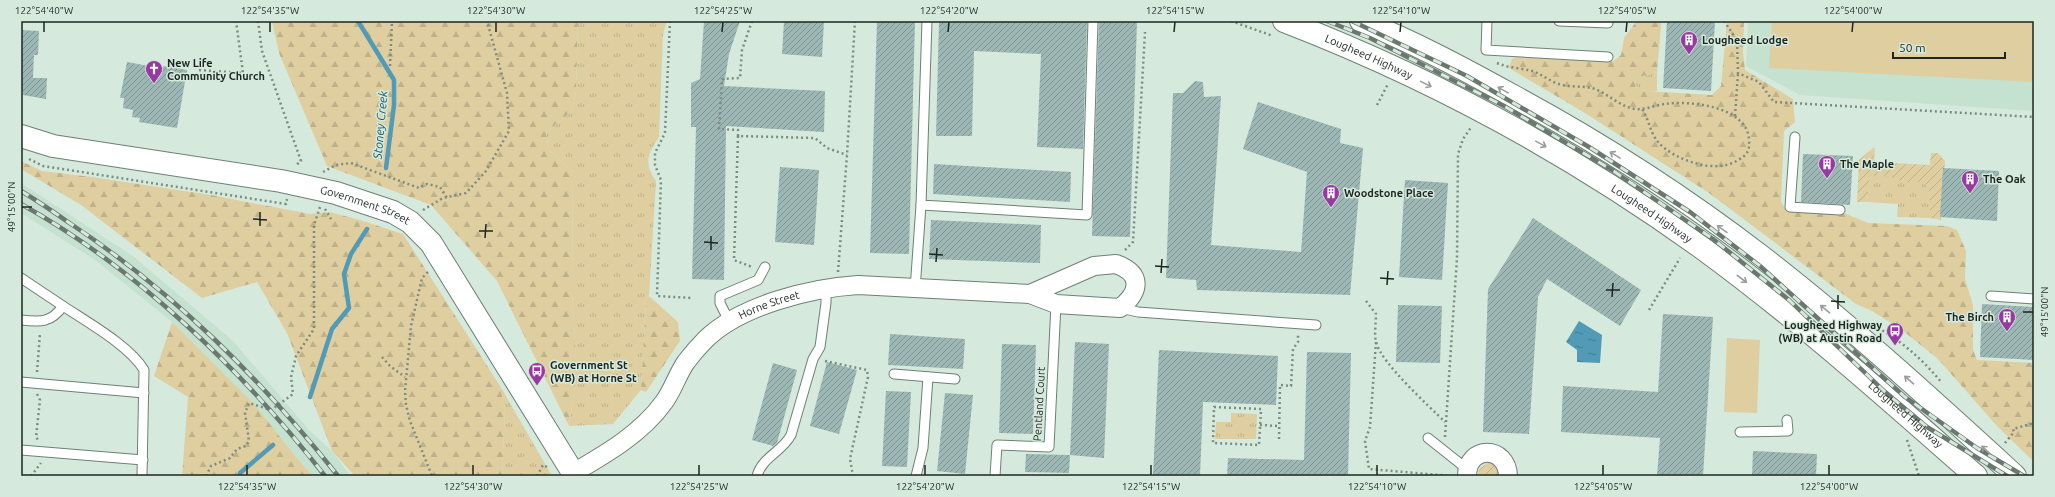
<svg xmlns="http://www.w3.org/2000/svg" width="2055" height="497" font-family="Ubuntu,sans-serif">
<defs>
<pattern id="grass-tufts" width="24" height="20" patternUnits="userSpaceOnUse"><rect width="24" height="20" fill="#dfcea0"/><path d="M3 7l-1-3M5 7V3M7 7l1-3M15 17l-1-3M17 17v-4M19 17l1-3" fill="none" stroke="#bfb18a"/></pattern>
<pattern id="forest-firs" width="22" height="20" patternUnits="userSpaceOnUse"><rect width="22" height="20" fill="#dfcea0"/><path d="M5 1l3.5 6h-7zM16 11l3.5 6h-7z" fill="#bfb18a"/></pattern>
<pattern id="garden-furrows" width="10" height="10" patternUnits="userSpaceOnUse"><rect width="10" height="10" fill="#dfcea0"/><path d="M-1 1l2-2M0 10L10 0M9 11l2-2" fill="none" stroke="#bfb18a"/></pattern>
<pattern id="water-ripples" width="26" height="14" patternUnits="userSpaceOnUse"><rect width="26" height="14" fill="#519bb6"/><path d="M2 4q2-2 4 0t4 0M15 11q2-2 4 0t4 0" fill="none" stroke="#437e94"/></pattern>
<pattern id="building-hatch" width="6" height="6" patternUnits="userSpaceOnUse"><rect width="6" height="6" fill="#9db7b5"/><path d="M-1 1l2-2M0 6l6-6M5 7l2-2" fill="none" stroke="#7f9593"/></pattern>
</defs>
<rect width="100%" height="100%" fill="#d5eadc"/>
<g fill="#c5e1cf">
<path d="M1748,21H2034V111L1800,95L1746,66Z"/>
<path d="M21,183L133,256L233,341L309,430L332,451L350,476H313L172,322L95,260L21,213Z"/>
</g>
<g fill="url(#grass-tufts)">
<path d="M578,21H667L663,34L659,137C647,155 644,163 656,181L649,296L646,299L641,390L613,424L569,426L577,372L572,292L573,172L549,150L546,132L572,111L576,92Z"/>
<path d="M1657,72V91H1646L1635,87L1636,78Z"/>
<path d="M1877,175L1888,176L1904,182H1923L1927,185L1930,197V218L1897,217L1898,204L1867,202L1870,177Z"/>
<path d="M500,386L552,476H502L505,410Z"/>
<path d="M1231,413L1257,414L1256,439H1215L1216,422H1231Z"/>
</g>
<g fill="url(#forest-firs)">
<path d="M272,21H578L576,92L572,111L546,132L549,150L573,172L572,292L577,372L569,426L497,281L431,205L327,166L279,53Z"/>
<path d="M1639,21H1660L1661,26L1657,72L1636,78L1635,87L1646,91L1712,95L1721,86L1727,21H1744L1743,52L1745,70L1793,99L1795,122L1784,131L1781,202L1785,208L1842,212L1868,223L1947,226L1957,230L1966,251L1965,279L1973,305V350L1977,360L2034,363V462L1996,425L1938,359L1902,330L1872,311L1856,304L1709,193L1585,113L1509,68L1512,59L1518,56L1614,61L1621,55L1624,38L1636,22Z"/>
<path d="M21,161L42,171L92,177L211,195L310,214L329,212L360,220L403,234L500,386L505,410L502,476H355L332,451L287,333L257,282L202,298L81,205L21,169Z"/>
<path d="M649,296L678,322L680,341L646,392L641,390L646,299Z"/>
<path d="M172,322L254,404L295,456L313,476H182L188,397L154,376Z"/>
</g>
<g fill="url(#garden-furrows)">
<path d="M1873,148H1875L1874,162L1930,165L1931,153H1938L1945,161L1941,220L1930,218V197L1927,185C1919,180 1915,183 1906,182C1893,180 1884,172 1870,177L1867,202H1857L1859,160Z"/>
<path d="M1488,463L1497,464L1505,476H1477L1480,468Z"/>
</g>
<g fill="#dfcea0">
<path d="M1772,21H2034L2033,82L1769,68Z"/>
<path d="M1727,338L1760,340L1757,413L1724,412Z"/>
</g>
<path fill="url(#water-ripples)" d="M1579,321L1602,335L1600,363L1577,362V350L1566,342Z"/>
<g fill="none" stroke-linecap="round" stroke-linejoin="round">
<g stroke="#519bb6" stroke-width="4.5">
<path d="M358,21L394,80V105L386,168"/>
<path d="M310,397L332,329L349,308L344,274L351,254L367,229"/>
<path d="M240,476V473L273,445"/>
</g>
</g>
<g fill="url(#building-hatch)">
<path d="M704,21H740L729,54L724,86L825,91L824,132L726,126L724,280L692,279L696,127H691V83L700,79Z"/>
<path d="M784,21H824L822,57L782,54Z"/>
<path d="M877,21H915L909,254L870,253Z"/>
<path d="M939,21H1087L1083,149L1037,147L1041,54L974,51L972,136H936Z"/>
<path d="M1099,21H1137L1130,237L1092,236Z"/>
<path d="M1667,21H1715L1711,91L1663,88Z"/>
<path d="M21,30L39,31L38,55H34L33,78H47L46,99L23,95V91H21Z"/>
<path d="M127,62L160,68L164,66L187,70L177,128L139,122L140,118L132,117L133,110L123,108L124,98H120Z"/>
<path d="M1195,81L1203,82L1204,97L1221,96L1211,245L1301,252L1307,172L1243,149L1258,102L1341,129L1340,143L1363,148L1350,295L1197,290L1196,280L1166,278L1173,93H1183Z"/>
<path d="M1803,154L1853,156L1850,205L1801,202Z"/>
<path d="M934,164L1071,172L1070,202L933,194Z"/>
<path d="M780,167L819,170L814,245L775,242Z"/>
<path d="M1943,168L1999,171L1997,221L1940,217Z"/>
<path d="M1405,180L1448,183L1442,280L1399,277Z"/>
<path d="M1533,218L1641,290L1620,326L1547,279L1538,297L1529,434L1483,432L1488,289Z"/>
<path d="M931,220L1041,225L1040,263L929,259Z"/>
<path d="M1982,304L2034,307V360L1980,357Z"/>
<path d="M1398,305L1442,306L1440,363L1396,362Z"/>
<path d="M1663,314L1713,317L1703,476H1657L1660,438L1561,432L1563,386L1658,392Z"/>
<path d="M890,334L965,339L963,369L888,365Z"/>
<path d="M1075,342L1109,344L1104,458L1070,455Z"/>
<path d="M1002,344L1036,345L1033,434L999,433Z"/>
<path d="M1159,350L1278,356L1276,405L1203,402L1200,476H1153Z"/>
<path d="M1307,352L1351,353L1348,476H1227L1228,458L1304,460Z"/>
<path d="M827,362L857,370L839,434L810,426Z"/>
<path d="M773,363L797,370L777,443L773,446L752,440Z"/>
<path d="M886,391L911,392L907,467L882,466Z"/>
<path d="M945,393L973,395L965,474L937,471Z"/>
<path d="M1753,451L1817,454L1816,476H1752Z"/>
<path d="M1026,454L1070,455L1069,473L1025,472Z"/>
</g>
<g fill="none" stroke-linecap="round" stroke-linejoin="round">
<defs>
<g id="lane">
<path d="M927,21L921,205L1087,215L1093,21"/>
<path d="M1487,21L1486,50L1608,57"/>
<path d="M1559,21L1608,23"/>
<path d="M1795,137L1790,207L1840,210"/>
<path d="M21,278L63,306"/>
<path d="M915,290L921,205"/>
<path d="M1991,296L2034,299"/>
<path d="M1120,308L1138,312L1316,325"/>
<path d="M21,320C41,322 51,323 63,306C87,322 130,346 144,370L142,476"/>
<path d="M730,323L720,303V296L758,280L765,267"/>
<path d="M894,374L955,379"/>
<path d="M21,382L144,393"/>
<path d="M1740,432L1788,431L1787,420"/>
<path d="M1428,438L1467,469"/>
<path d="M21,450L143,460"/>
<path d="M757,476C762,457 782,452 791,435L813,359L820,347L826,303V288"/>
<path d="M916,476L923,448L928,377"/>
<path d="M995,476L997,445L1049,447L1056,304"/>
</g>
<g id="street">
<path d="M1116,264C1143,274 1140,292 1120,308L1056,304L1030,294L1094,266Z"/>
<path id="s1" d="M573,473C606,454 642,433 664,402C673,390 677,375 686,362C692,354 699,346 706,339C741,305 811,288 858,285L1030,294"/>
<path d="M1467,476C1467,445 1507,445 1508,476"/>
</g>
<g id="secondary">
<path id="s2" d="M21,136L53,146L281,181L336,193L393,212L410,222L431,243L575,476"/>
</g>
<g id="primary">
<path id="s3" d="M1284,21C1432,78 1573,155 1702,248C1798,318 1887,398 1976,476"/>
<path d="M1361,21C1414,42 1464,69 1513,96C1600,143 1684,197 1762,257C1850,325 1933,401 2015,476"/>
</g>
</defs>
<use href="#lane" stroke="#6e8175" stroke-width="11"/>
<use href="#street" stroke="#6e8175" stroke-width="20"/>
<use href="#secondary" stroke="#6e8175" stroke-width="24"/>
<use href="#primary" stroke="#6e8175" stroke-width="24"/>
<g stroke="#7d8c82" stroke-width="2.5" stroke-dasharray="2 3" stroke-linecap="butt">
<path d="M258,21L262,51L301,161L295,166"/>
<path d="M670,21L665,133L655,153V165L661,180L657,296L692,298"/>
<path d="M752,21L742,50L740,78L722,79L719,129L738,130V136L815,138L827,148L847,155"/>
<path d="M1231,21L1273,36"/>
<path d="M1724,21L1737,40L1738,73L1759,82L1774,102L2034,117"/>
<path d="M1497,63C1508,68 1521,68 1532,71C1542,74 1549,81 1559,84C1570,88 1583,85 1595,89C1608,94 1621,107 1635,109C1646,110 1655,105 1665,104C1691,100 1749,107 1749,141C1750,151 1746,156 1738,160C1716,175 1674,160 1658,142C1650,133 1649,119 1642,109"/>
<path d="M390,66L392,21"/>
<path d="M199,70L243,73L236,21"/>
<path d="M1377,105L1388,84"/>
<path d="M1735,116L1738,73"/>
<path d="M738,136L734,260L752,267"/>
<path d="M29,159L43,166L286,204L287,199"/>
<path d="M323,172L336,165L351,163L419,188L427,184L440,187L447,198"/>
<path d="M325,209L331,219"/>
<path d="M423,210L443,198L466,193L486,171L509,131L507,93L487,21"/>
<path d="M1125,250L1133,242L1145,32"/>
<path d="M428,272L422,278L411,326L405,391L406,405L410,421L432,476"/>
<path d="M838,272L847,155L855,21"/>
<path d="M1366,301L1376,314C1376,322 1374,334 1376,342C1381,363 1429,406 1445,422"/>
<path d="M1649,310L1680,258"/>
<path d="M1878,328C1903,342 1924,361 1942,383"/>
<path d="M1376,342L1370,427L1365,441L1369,469L1451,476"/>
<path d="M382,357L390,366L405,377"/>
<path d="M825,361L867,370L868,377L850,459L853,476"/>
<path d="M37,372L40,333"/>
<path d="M37,394L40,400L36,437L38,440"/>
<path d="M1214,407L1261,409L1259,445L1213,443Z"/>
<path d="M1260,425L1279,426"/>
<path d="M1445,437L1457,258L1458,154L1463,139L1472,126"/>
<path d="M1279,439L1280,385L1291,386L1293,349L1298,342V334"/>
<path d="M1907,440L1919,476"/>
<path d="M2005,443L2014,432L2013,429L2034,423"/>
<path d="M31,476L41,463"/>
<path d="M206,476L211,466L230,458L237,449L246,446L249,441L245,413L249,403L271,410L293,394L291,377L296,356L314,329V225L320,207"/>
<path d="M537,476L543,465L547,467"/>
</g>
<use href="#lane" stroke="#fff" stroke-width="9"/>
<use href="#street" stroke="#fff" stroke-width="18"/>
<use href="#secondary" stroke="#fff" stroke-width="22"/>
<use href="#primary" stroke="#fff" stroke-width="22"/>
<defs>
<g id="rail">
<path d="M1327,21L1370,38L1504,106L1612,170L1713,239L1789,300L1884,391L1927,427L2007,476"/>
<path d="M1352,21L1467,76L1589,147L1690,212L1760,266L1905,397L1977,448L2024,476"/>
<path d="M21,191C38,201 55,213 71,224C176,294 260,378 338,476"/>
<path d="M21,204C138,269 243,371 325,476"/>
</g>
</defs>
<use href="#rail" stroke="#6b7870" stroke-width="4.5"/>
<use href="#rail" stroke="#d5eadc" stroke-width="3" stroke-dasharray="9" stroke-linecap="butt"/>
</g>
<defs><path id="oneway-shaft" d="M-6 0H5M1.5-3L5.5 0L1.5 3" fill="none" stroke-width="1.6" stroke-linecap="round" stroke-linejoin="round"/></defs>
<g stroke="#9a9d9b">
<use href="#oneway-shaft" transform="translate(1426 84) rotate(26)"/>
<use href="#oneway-shaft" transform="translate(1503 90) rotate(-151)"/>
<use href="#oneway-shaft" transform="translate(1541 144) rotate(29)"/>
<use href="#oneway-shaft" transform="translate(1615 155) rotate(-149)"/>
<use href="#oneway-shaft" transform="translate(1722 229) rotate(-145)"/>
<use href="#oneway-shaft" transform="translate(1742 279) rotate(37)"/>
<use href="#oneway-shaft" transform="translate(1825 309) rotate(-141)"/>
<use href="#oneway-shaft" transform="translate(1909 380) rotate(-139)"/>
<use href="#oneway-shaft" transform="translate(1986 450) rotate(-137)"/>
</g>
<path fill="none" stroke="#1e2621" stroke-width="1.5" d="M44,32V22M270,32V22M496,32V22M722,32L723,22M948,32L949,22M1174,32L1175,22M1400,32L1401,22M1626,32L1627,22M1852,32L1853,22M22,207H32M253,219L267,220M260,226V212M479,231H493M485,238L486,224M704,242L718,243M711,250V236M929,254L943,255M936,262L937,248M1155,266L1169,267M1161,273L1162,259M1380,278L1394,279M1387,285L1388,271M1606,290H1620M1612,297L1613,283M1831,301L1845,302M1838,309V295M2023,312H2033M247,475V465M473,475V465M699,475V465M925,475V465M1151,475V465M1377,475V465M1603,475V465M1829,475V465"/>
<defs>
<symbol id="building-pin" viewBox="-11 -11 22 30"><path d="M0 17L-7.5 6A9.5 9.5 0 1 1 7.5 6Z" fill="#9838a1" stroke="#d5eadc"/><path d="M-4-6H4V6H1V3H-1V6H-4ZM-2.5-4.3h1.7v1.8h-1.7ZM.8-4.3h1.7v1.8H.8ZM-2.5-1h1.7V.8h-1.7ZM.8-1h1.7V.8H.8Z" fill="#fff"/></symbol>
<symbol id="church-pin" viewBox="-11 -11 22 30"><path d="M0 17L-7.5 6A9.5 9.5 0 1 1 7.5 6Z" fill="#9838a1" stroke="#d5eadc"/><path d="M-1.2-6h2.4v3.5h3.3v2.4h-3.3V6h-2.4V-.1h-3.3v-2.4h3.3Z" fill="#fff"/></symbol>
<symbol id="bus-pin" viewBox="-11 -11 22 30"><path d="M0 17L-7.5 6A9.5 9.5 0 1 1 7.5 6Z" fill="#9838a1" stroke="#d5eadc"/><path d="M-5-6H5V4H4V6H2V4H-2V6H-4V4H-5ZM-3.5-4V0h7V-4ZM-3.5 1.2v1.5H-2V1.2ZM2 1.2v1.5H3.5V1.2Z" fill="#fff"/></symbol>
</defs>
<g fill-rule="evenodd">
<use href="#building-pin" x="1679" y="30" width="20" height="27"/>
<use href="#church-pin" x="144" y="59" width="20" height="27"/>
<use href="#building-pin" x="1817" y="154" width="20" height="27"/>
<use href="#building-pin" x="1960" y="169" width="20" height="27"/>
<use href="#building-pin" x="1321" y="183" width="20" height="27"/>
<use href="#building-pin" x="1997" y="307" width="20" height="27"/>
<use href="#bus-pin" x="1885" y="321" width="20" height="27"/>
<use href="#bus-pin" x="527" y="361" width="20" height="27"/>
</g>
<g text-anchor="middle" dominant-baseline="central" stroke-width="3" stroke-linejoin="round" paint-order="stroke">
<g font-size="11" font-weight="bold" fill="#1e2621" stroke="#d5eadc" text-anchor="start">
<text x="1702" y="40">Lougheed Lodge</text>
<text x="167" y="63">New Life<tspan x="167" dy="13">Community Church</tspan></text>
<text x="1840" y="164">The Maple</text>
<text x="1983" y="179">The Oak</text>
<text x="1344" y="193">Woodstone Place</text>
<text x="1994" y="317" text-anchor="end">The Birch</text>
<text x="1882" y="325" text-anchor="end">Lougheed Highway<tspan x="1882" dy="13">(WB) at Austin Road</tspan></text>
<text x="550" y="365">Government St<tspan x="550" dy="13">(WB) at Horne St</tspan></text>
</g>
<g font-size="11" fill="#1e2621" stroke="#d5eadc">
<text stroke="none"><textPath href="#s3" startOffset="92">Lougheed Highway</textPath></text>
<text stroke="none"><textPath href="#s2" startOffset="352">Government Street</textPath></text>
<text stroke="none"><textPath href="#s3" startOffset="416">Lougheed Highway</textPath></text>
<text stroke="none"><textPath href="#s1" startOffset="265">Horne Street</textPath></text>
<text transform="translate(1039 404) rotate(-87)">Pentland Court</text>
<text stroke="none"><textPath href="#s3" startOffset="740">Lougheed Highway</textPath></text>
</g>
<g font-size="12" font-style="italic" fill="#1f5b6e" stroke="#d5eadc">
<text transform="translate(380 125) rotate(-85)">Stoney Creek</text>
</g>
</g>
<rect width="2055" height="497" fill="none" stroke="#d5eadc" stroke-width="44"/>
<path d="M1893 52v6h112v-6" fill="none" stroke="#1e2621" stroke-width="2"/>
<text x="1899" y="52" font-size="12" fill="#1e2621" stroke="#d5eadc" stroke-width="3" paint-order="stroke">50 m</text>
<rect x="22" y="22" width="2011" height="453" fill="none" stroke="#1e2621" stroke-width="1.5"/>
<g font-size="10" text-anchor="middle" fill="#1e2621">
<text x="44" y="14">122°54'40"W</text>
<text x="270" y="14">122°54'35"W</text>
<text x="496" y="14">122°54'30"W</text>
<text x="723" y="14">122°54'25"W</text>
<text x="949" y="14">122°54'20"W</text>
<text x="1175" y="14">122°54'15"W</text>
<text x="1401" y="14">122°54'10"W</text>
<text x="1627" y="14">122°54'05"W</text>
<text x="1853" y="14">122°54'00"W</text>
<text transform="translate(11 207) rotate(-90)" y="4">49°15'00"N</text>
<text transform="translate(2044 312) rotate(-90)" y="4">49°15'00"N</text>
<text x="247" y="490">122°54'35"W</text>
<text x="473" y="490">122°54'30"W</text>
<text x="699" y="490">122°54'25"W</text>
<text x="925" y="490">122°54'20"W</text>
<text x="1151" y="490">122°54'15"W</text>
<text x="1377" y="490">122°54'10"W</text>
<text x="1603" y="490">122°54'05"W</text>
<text x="1829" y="490">122°54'00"W</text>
</g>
</svg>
